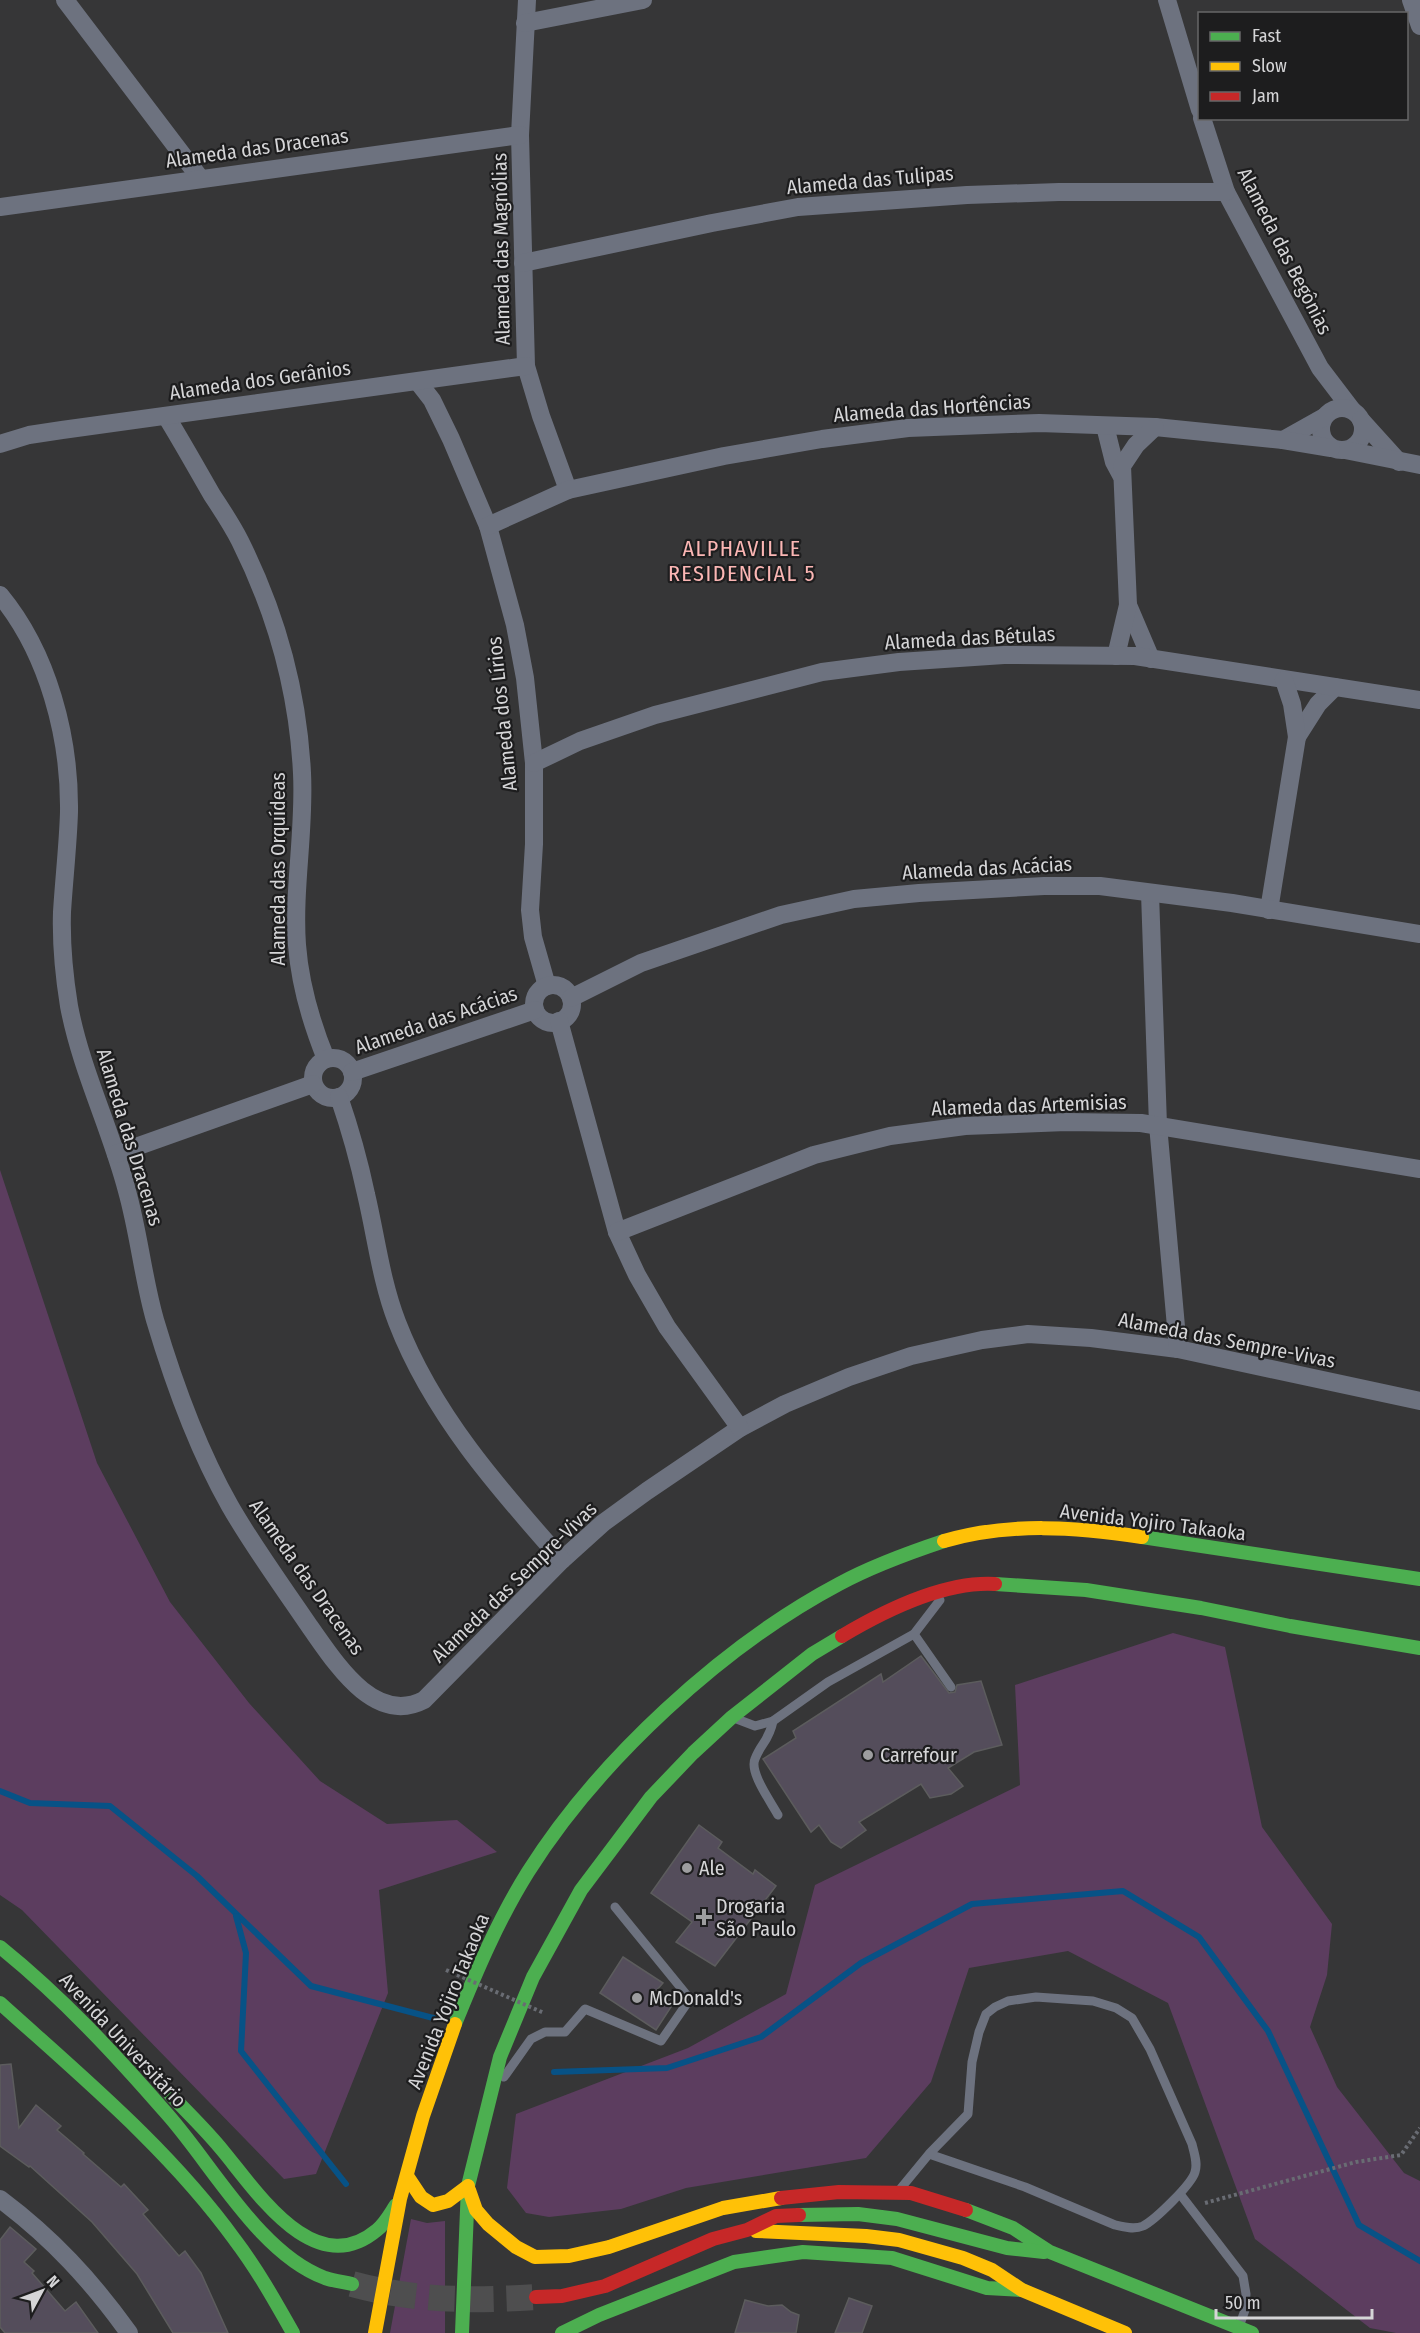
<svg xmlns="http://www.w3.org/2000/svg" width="1420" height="2333" font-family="'Fira Sans Condensed',sans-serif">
<rect width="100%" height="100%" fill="#363637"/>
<g fill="#5c3d5f">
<path d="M0,1170L97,1463L170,1602L249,1703L320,1781L387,1824L457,1820L497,1852L379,1890L388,1993L316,2174L284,2179L22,1910L0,1895Z"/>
<path d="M1173,1633L1225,1647L1262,1827L1332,1924L1327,1975L1310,2027L1337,2087L1404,2173L1420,2181V2333H1396L1370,2328L1255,2239L1168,2003L1068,1951L969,1968L931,2082L866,2158L686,2188L621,2209L549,2217L526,2213L507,2188L516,2114L688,2048L786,1994L815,1885L1020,1785L1015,1685Z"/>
<path d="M411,2219L427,2223L445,2221V2333H390Z"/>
</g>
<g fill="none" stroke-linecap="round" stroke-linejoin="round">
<g stroke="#075286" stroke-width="6">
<path d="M0,1791L30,1803L110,1806L197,1876L311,1986L437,2019"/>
<path d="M236,1916L246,1953L241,2051L346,2184"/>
<path d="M554,2072L667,2068L761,2037L861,1963L972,1904L1123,1891L1199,1937L1268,2031L1359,2225L1420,2261"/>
</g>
</g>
<g fill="#544d5b" stroke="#5c5c5d" stroke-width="1.5">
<path d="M921,1656L949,1693L955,1692L957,1685L981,1681L1002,1745L974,1752L948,1768L963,1786L951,1794L930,1798L921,1784L859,1822L866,1830L841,1848L831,1842L819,1825L811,1832L763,1759L796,1738L793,1731L881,1674L883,1682Z"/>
<path d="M699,1825L722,1842L718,1848L753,1874L755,1870L776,1886L715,1966L676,1942L692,1922L651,1893Z"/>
<path d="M623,1957L663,1983L656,1991L673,2004L656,2030L600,1993Z"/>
<path d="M11,2064L19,2128L36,2105L61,2126L57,2130L84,2153L83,2154L121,2187L124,2184L148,2210L143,2214L179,2256L185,2251L201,2273L228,2333H173L137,2274L92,2222L30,2166L29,2167L0,2146V2065Z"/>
<path d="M10,2227L36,2249L24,2262L34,2271L32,2273L65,2311L76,2302L98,2333H5L0,2327V2240Z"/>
<path d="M849,2298L872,2306L862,2333H835Z"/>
<path d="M745,2300L768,2306L782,2305L791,2312L799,2315L796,2333H735Z"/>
</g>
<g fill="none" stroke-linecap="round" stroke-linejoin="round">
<path stroke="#4e4e4f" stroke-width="26" stroke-dasharray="26 13" stroke-linecap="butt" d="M352,2284C415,2301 472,2301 536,2297"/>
<path stroke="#696c73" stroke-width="4" stroke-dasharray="3 3" stroke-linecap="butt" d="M1205,2203L1356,2162L1401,2155L1420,2128"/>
<g stroke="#6d727f" stroke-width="9">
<path d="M914,1634L951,1687"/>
<path d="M734,1718L755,1726L773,1721L828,1682L914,1634L940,1600"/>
<path d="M773,1721C769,1741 761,1743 755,1759C749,1772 771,1802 778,1815"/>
<path d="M504,2077L531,2039L545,2032H565L585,2009L661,2041L690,1999L615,1907"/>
<path d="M901,2188L929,2154L968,2114L972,2062L979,2032L986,2014L995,2007L1008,2001L1036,1997L1093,2001L1116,2008L1132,2018L1150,2049L1192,2144C1194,2153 1198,2163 1195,2172C1192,2184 1155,2220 1143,2226C1134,2230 1123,2227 1115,2225L1025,2187L929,2154"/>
<path d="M1180,2194L1243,2276L1246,2294L1245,2310L1239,2327"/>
</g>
<g stroke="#6d727f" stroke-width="18">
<path d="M65,0L200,178"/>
<path d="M527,0L520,135L526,366L541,416L568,490"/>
<path d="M1167,0L1200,110"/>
<path d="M1411,0L1420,26"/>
<path d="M525,23L643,0"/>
<path d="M1202,118L1226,192L1320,368L1352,410"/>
<path d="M0,207L520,135"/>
<path d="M523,263L712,223L798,207L967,195L1059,192H1226"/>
<path d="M418,382L432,400L451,439L488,526L515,625L525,678L534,763V844L530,910L533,937L547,986"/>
<circle cx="1342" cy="429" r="21"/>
<path d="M166,416C182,442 197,469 212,495C222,510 232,525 240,541C276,613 298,693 302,773C305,830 293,888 297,945C300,985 311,1022 326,1059"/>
<path d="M1361,420L1399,462"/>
<path d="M1105,426L1114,462L1121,475"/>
<path d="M1283,440L1324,417"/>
<path d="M0,444L29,435L62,430L526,366"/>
<path d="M1345,450L1420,465"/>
<path d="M488,526L568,490L724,456L822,439L908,428L1039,423L1155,427L1283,440L1331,448"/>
<path d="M0,595C48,653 70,737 69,812C68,845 64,879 62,912C61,943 64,975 69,1006C81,1070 111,1129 127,1191C139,1234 143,1278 155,1320C174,1384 197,1448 230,1506C254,1548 283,1587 310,1627C335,1662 374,1726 424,1700L562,1560L603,1523L647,1491L740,1428L785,1404L849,1377L911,1356L982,1340L1028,1334L1091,1338L1178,1349L1420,1401"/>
<path d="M1128,605L1151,659"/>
<path d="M1116,656L1128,605L1122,466L1136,445L1155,427"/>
<path d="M1297,737L1318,704L1335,687"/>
<path d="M534,763L580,741L655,715L822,672L899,662L1004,655L1135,656L1420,700"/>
<path d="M1150,893L1158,1125L1178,1349"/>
<path d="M1269,910L1297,737L1292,704L1284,680"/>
<circle cx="553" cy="1004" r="19"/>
<path d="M571,998L641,963L781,915L854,899L919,893L1044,886H1100L1232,903L1420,934"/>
<path d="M559,1021L617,1232L637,1275L667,1327L740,1428"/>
<circle cx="333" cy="1078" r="20"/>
<path d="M352,1072L535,1010"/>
<path d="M339,1097C350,1129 359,1161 366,1194C376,1236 381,1281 397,1322C432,1413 498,1488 562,1560"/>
<path d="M116,1154L313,1084"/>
<path d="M617,1232L814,1155L890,1136L965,1126L1066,1122L1141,1123L1420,1169"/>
<path d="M0,2199C52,2238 91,2280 129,2333"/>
</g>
<g stroke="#4caf50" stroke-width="14">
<path d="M1142,1537L1420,1579"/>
<path d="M995,1584L1086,1590L1201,1608L1290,1626L1420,1648"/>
<path d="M0,1947C62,1997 116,2055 168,2115C213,2166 260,2254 325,2278C334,2281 343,2282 352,2284"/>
<path d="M0,2003C82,2077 170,2150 235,2240C257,2269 275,2301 293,2333"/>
<path d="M455,2024C476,1972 498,1920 528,1872C598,1761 722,1646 839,1584C872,1566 908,1553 944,1541"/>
<path d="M170,2094C188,2113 207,2131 223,2151C257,2192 315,2282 377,2230C385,2224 390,2214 396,2205"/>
<path d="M966,2210L1013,2228L1050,2252L1252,2333"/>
<path d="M799,2215L858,2214L897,2219L1007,2248L1044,2252"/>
<path d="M462,2333L468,2186L500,2057L533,1977L581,1890L651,1797L693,1753L732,1717L812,1654L842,1636"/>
<path d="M562,2333L599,2315L734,2262L803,2252L892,2258L987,2288L1022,2290"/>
</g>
<g stroke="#ffc107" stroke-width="14">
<path d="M944,1541C1009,1522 1077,1527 1142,1537"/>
<path d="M407,2176L421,2197L433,2205L448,2201L468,2186"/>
<path d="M469,2190L476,2210L488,2224L516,2247L535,2257L569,2256L609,2247L723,2208L781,2198"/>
<path d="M756,2231L866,2236L899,2240L963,2258L992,2270L1022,2290L1125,2333"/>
<path d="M375,2333L400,2199L423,2116L455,2024"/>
</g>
<g stroke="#c62828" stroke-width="14">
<path d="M842,1636C884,1611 944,1581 995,1584"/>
<path d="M781,2198L839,2192L911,2193L966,2210"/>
<path d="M536,2297L562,2296L605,2286L713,2239L747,2230L776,2216L799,2215"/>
</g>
<path stroke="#696c73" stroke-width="4" stroke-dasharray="3 3" stroke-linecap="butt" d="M446,1970L544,2013"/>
</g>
<g fill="#9d9d9f" stroke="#1d1d1e" stroke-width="2">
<circle cx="868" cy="1755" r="6"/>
<circle cx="687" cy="1868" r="6"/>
<path d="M701 1908h6v6h6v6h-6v6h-6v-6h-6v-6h6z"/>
<circle cx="637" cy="1998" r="6"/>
</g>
<g text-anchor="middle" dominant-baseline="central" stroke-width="4.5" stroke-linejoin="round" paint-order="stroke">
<g font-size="20" fill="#d5d5d7" stroke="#1d1d1e">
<text transform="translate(257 148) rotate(-8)">Alameda das Dracenas</text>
<text transform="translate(870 180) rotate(-5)">Alameda das Tulipas</text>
<text transform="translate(501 249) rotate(-91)">Alameda das Magnólias</text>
<text transform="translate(1285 251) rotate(63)">Alameda das Begônias</text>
<text transform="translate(260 380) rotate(-8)">Alameda dos Gerânios</text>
<text transform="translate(932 408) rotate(-4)">Alameda das Hortências</text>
<text transform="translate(970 638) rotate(-3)">Alameda das Bétulas</text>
<text transform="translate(502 714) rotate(-96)">Alameda dos Lírios</text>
<text transform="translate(987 868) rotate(-3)">Alameda das Acácias</text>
<text transform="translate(278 869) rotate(-90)">Alameda das Orquídeas</text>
<text transform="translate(436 1020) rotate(-19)">Alameda das Acácias</text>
<text transform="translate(1029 1105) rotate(-2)">Alameda das Artemisias</text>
<text transform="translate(130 1137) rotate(73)">Alameda das Dracenas</text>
<text transform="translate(1227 1340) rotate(11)">Alameda das Sempre-Vivas</text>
<text transform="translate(1153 1522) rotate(7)">Avenida Yojiro Takaoka</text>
<text transform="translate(307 1577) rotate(55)">Alameda das Dracenas</text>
<text transform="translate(514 1582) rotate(-44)">Alameda das Sempre-Vivas</text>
<text transform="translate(448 2001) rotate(-68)">Avenida Yojiro Takaoka</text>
<text transform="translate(123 2040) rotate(47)">Avenida Universitário</text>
</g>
<g font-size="20" fill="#d5d5d7" stroke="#1d1d1e" text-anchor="start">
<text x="880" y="1755">Carrefour</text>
<text x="699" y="1868">Ale</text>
<text x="716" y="1906">Drogaria<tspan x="716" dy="23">São Paulo</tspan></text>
<text x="649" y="1998">McDonald's</text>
</g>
<g font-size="22" letter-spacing="1.5" fill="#fbb6b4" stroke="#1d1d1e">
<text x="742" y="548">ALPHAVILLE<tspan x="742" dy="25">RESIDENCIAL 5</tspan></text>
</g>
</g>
<rect x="1198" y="12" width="210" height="108" fill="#1d1d1e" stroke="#676768" stroke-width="1.5"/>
<rect x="1210" y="32" width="30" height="9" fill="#4caf50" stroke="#676768" stroke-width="1.5"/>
<text x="1252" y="42" font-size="18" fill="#d5d5d7">Fast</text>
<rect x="1210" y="62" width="30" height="9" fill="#ffc107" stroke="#676768" stroke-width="1.5"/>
<text x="1252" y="72" font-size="18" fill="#d5d5d7">Slow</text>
<rect x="1210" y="92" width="30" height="9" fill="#c62828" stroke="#676768" stroke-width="1.5"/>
<text x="1252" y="102" font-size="18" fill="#d5d5d7">Jam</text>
<g transform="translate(42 2291) rotate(49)" stroke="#1d1d1e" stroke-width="4.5" paint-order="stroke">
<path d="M0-4.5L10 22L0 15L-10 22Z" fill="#d5d5d7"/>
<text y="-9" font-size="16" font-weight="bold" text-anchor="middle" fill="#d5d5d7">N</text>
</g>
<path d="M1216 2309v9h156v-9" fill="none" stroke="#d5d5d7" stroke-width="3"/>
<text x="1225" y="2309" font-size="18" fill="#d5d5d7" stroke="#1d1d1e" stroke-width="4.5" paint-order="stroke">50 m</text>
</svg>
